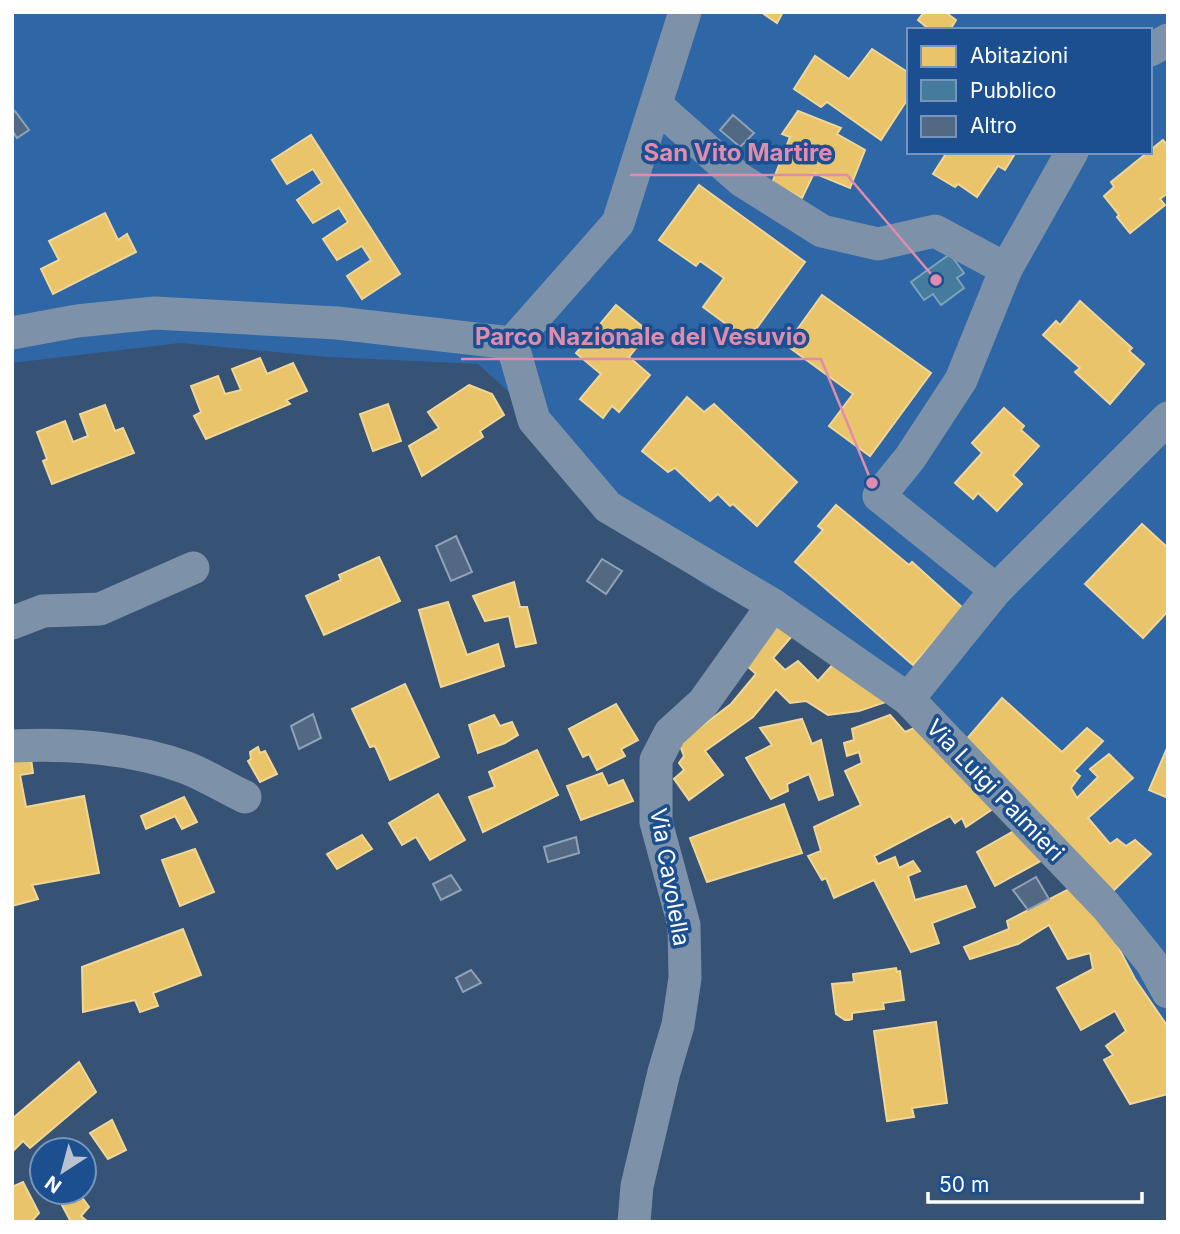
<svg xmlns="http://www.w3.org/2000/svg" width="1180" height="1234" font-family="Inter,sans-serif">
<rect width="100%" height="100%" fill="#365274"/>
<path fill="#2f66a5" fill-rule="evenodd" d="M12,12H1168V1027L1136,981L1098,912L925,732L777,624L704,585L617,521L510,393L478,364L328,357L180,343L12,363ZM909,30H1150V152H909Z"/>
<g fill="#e9c46a" stroke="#f0d697" stroke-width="2">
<path d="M761,12H783L777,23Z"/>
<path d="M924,12H945L956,20L950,30H930L918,20Z"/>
<path d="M872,49L909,73V101L907,100L881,140L827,102L821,107L794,89L815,56L849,79Z"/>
<path d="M798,111L841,128L837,134L865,150L850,188L814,173L802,198L772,183L790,137L782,134Z"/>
<path d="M311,135L400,274L362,299L347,276L371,260L362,246L337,260L323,239L348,222L339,208L313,223L297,200L322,183L313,169L287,184L272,160Z"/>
<path d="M1163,140L1168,146V193L1160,199L1165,205L1130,233L1117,217L1119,215L1104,196L1114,187L1111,182Z"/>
<path d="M947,152H1016L1005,170L998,166L977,197L958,184L955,187L933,174Z"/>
<path d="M699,185L805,262L748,340L703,307L724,278L700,261L696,266L659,240Z"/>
<path d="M105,213L118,240L127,234L136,252L53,294L41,269L59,260L49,241Z"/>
<path d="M822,295L931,373L870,456L829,426L853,394L786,345Z"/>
<path d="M1080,301L1132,348L1129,351L1144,364L1110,404L1075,372L1080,368L1043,335L1056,321L1060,325Z"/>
<path d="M616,305L649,332L629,357L650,375L619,412L612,406L603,418L580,399L601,374L576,353Z"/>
<path d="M260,358L267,374L293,363L307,391L286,400L290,404L206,439L194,416L201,412L191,386L218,376L225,394L241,390L232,369Z"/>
<path d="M469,385L492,394L504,415L480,431L483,437L422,476L409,446L439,428L428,412Z"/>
<path d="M687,397L704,412L714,404L797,482L757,526L733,504L730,506L718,494L710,501L675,468L668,472L642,451Z"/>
<path d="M388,404L401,441L373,451L360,414Z"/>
<path d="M105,405L115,431L123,428L134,453L52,484L43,461L47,459L37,432L65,421L73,442L88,436L80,414Z"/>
<path d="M1004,408L1024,426L1021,430L1039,446L1013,475L1022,484L997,511L978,493L973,499L955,483L982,453L972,443Z"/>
<path d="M836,505L909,565L912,562L963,608L913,665L795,562L823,530L818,526Z"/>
<path d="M1142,524L1168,548V611L1143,638L1085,584Z"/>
<path d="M379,557L400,601L324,635L306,596L341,580L339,575Z"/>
<path d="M514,582L520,607H527L536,643L516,647L509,616L485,621L473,596Z"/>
<path d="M448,602L467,655L498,644L504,666L441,687L419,610Z"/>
<path d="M778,624L792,636L773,658L785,670L798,661L818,681L834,663L886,702L859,711L828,715L806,701L790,703L776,689L753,717L705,751L723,775L689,800L674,779L684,770L679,763L684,756L679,743L731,704L756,674L746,665Z"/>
<path d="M405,684L439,757L390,780L375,746L370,747L352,709Z"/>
<path d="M1002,698L1062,752L1087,728L1103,741L1074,771L1080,776L1071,788L1077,798L1098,777L1090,769L1109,754L1133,778L1088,818L1110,844L1117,839L1126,846L1135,840L1151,854L1113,891L965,741Z"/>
<path d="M616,704L638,740L621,749L625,756L597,770L589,754L583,757L569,729Z"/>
<path d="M494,715L500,726L512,722L518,735L505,743L478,753L469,725Z"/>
<path d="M890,715L905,732L919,726L1000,804L966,827L962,818L955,823L950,816L874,856L878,864L895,857L899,868L913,861L920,871L908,876L915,900L966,886L975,907L932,923L939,943L911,952L874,880L834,898L826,878L822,880L808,856L821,851L814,827L861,805L845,771L862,763L859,752L847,756L844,743L854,740L852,729Z"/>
<path d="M802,719L812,744L821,740L833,795L819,800L809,774L787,784L788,791L771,799L746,758L772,745L760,728Z"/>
<path d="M1168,746V798L1149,790Z"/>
<path d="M258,747L260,753L265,751L277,774L260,782L248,761L251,759L250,752Z"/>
<path d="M537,750L558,795L483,832L469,797L495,787L489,772Z"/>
<path d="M12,758L31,759L33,773L20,775L26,807L84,796L99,873L32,885L38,899L12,906Z"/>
<path d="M602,773L608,786L623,780L633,801L581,820L567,786Z"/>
<path d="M438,794L465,840L430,860L416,837L402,845L389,823Z"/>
<path d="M184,797L197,822L182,829L175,816L146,829L141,816Z"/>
<path d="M784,804L802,853L707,882L690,838Z"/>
<path d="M1019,828L1048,857L995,886L977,852Z"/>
<path d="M362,835L372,849L337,869L327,854Z"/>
<path d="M195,849L214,892L180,906L162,860Z"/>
<path d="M1073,887L1113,937L1135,979L1168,1027V1094L1130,1104L1104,1060L1113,1055L1106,1046L1126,1031L1115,1011L1081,1030L1057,988L1093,969L1090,953L1068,959L1049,925L1018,944L970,959L964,947L1009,929L1007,921Z"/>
<path d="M183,929L201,975L153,993L158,1006L140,1012L135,1000L83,1012L82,967Z"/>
<path d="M896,968L897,972L900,971L904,1000L883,1003L884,1009L852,1013V1019L849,1020H845L836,1014L832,984L854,982L853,974Z"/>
<path d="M936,1022L947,1103L912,1108L914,1117L887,1121L874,1031Z"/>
<path d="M79,1062L96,1092L30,1148L23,1141L12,1152V1119Z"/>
<path d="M112,1120L126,1150L108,1159L90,1133Z"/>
<path d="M23,1182L39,1213L31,1222H12V1187Z"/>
<path d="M55,1192H78L89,1207L81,1216L88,1222H71Z"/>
</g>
<path fill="#457b9d" stroke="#7da3ba" stroke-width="2" d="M950,254L964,273L957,278L964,288L941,305L933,294L924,300L911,282Z"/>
<g fill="#526984" stroke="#92a2b6" stroke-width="2">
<path d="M15,111L29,130L17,138L12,130V113Z"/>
<path d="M733,115L754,133L740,147L720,130Z"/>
<path d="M456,536L472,572L451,581L436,546Z"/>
<path d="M602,559L622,571L606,594L587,581Z"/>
<path d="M313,714L321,738L299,749L291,726Z"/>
<path d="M576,837L579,853L548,862L544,847Z"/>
<path d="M451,875L461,890L441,900L433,884Z"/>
<path d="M1036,877L1049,899L1028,910L1013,890Z"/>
<path d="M471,970L481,983L463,992L456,978Z"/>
</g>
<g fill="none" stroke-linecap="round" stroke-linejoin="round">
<g stroke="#7d92a8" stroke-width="33">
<path d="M1150,50L1168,40"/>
<path d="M656,105L741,180L822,231L878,244L935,231L1006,269"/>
<path d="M12,333L77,321L155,313L337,323L512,343L618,223L685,12"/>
<path d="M512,343L534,420L608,507L773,605"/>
<path d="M1168,418L996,590L908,699L1106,906L1152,963L1168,992"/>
<path d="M996,590L879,496L910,458L961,380L1006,269L1072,152"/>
<path d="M12,623L43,611L100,609L193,568"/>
<path d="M12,746C69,743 134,748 187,768C207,776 226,788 245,797"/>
<path d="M634,1222L637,1186L664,1072L678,1025L685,978L684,925L656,822V760L670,733L703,703L773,605L908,699"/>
</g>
</g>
<g text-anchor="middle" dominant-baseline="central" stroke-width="7" stroke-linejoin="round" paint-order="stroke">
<g font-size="23" fill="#fff" stroke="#1b4f8f">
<text transform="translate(995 790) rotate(46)">Via Luigi Palmieri</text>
<text transform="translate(670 877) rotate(80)">Via Cavolella</text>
</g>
</g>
<path fill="none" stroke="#e08cad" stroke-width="2.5" d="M936 280L847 175H630M872 483L821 359H461"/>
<g fill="#e08cad" stroke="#1b4f8f" stroke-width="2.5">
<circle cx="936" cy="280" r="7"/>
<circle cx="872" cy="483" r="7"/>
</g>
<g font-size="24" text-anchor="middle" font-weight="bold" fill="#e08cad" stroke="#1b4f8f" stroke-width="7" stroke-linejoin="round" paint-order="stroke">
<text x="738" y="161">San Vito Martire</text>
<text x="641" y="345">Parco Nazionale del Vesuvio</text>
</g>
<rect width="1180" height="1234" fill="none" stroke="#ffffff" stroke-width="28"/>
<rect x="907" y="28" width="245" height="126" fill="#1b4f8f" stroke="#7695bc" stroke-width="2"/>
<rect x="921" y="46" width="35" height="21" fill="#e9c46a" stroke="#7695bc" stroke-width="2"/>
<text x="970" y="63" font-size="21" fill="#ffffff">Abitazioni</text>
<rect x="921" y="80" width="35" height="21" fill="#457b9d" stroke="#7695bc" stroke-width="2"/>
<text x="970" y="98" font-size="21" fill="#ffffff">Pubblico</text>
<rect x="921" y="116" width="35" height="21" fill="#526984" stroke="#7695bc" stroke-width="2"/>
<text x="970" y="133" font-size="21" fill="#ffffff">Altro</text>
<g transform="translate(63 1171) rotate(216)"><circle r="33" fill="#1b4f8f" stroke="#7695bc" stroke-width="2"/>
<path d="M0-5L12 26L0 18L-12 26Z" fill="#b9c2ce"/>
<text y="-10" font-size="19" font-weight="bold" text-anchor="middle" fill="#ffffff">N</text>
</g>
<path d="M928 1192v10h214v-10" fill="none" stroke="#ffffff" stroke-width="3.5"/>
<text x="939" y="1192" font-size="21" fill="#ffffff" stroke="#1b4f8f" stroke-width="5" paint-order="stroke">50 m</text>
</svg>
